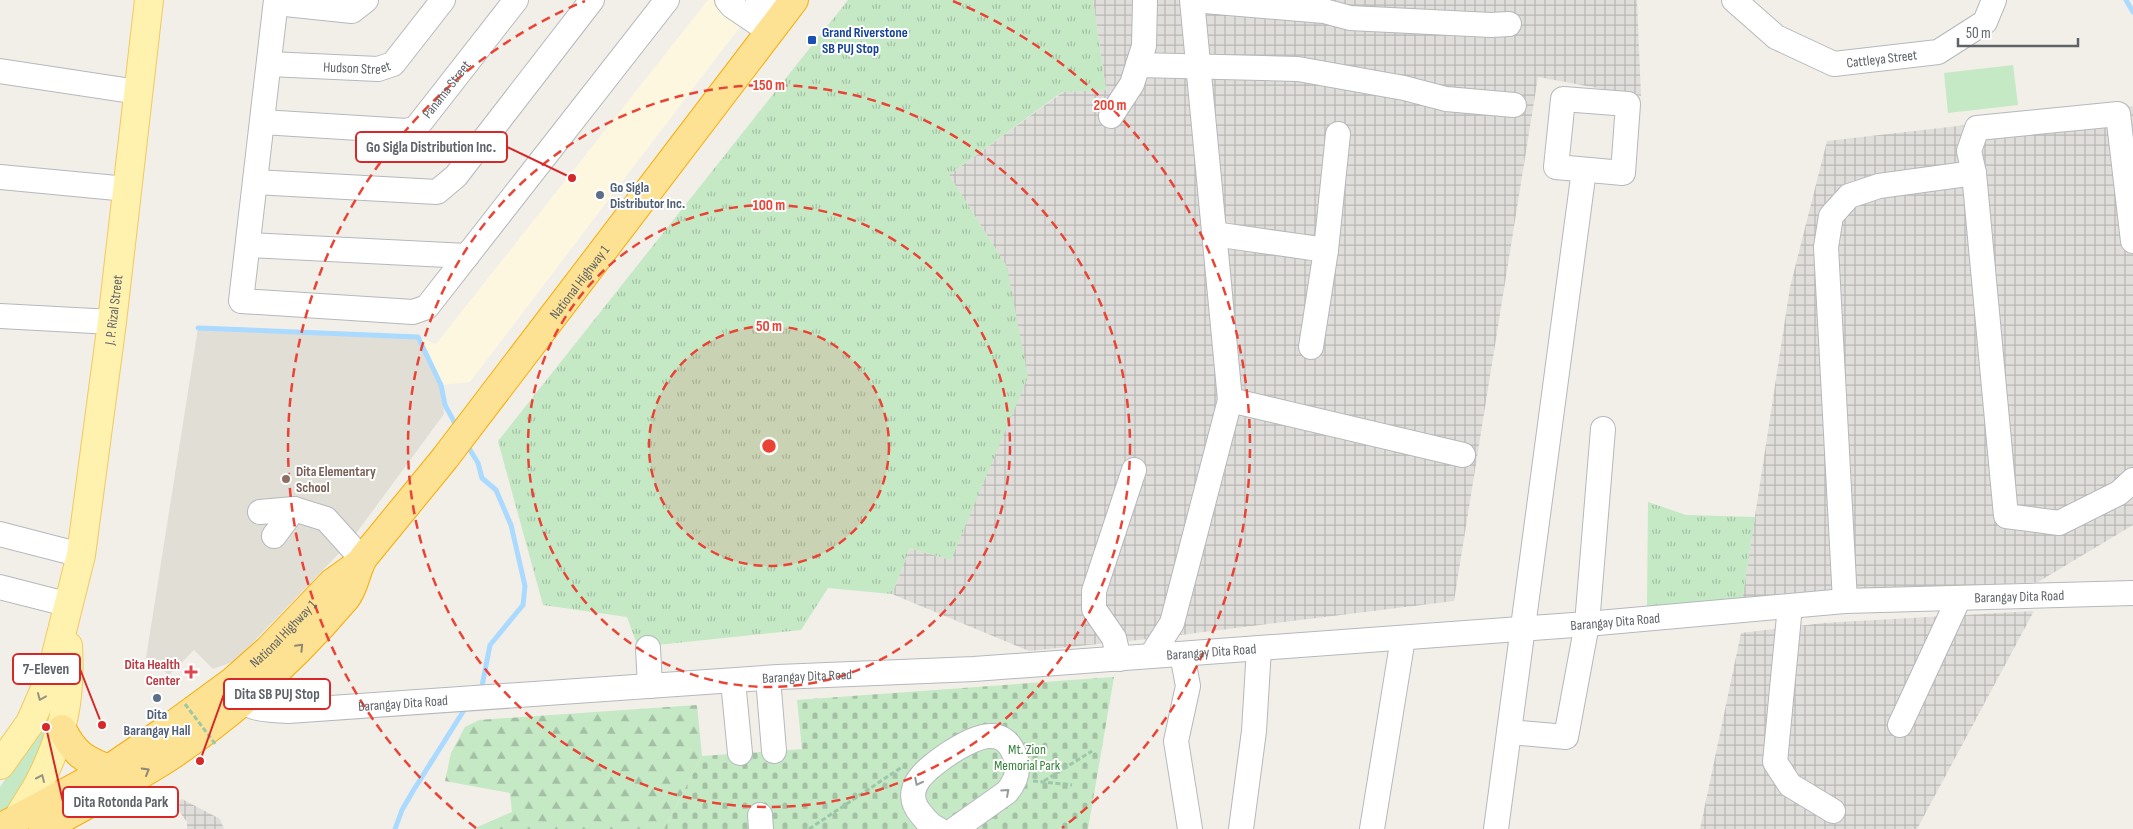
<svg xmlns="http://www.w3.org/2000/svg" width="2133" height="829" font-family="'Sofia Sans Condensed',sans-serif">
<defs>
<pattern id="industrial-grid" width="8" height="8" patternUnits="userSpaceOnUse" patternTransform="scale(1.25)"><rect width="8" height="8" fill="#e0deda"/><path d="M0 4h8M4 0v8" fill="none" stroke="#b9b8b5"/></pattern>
<pattern id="grass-tufts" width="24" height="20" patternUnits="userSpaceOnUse" patternTransform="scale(1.25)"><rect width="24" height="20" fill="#c5e8c5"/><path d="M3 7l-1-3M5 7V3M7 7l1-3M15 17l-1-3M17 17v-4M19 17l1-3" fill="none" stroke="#a3c0a4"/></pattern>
<pattern id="forest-firs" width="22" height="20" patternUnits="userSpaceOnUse" patternTransform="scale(1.25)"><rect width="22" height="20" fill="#c5e8c5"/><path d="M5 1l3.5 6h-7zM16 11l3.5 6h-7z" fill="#a3c0a4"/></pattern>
<pattern id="cemetery-stones" width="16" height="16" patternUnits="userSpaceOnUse" patternTransform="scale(1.25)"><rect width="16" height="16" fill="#c5e8c5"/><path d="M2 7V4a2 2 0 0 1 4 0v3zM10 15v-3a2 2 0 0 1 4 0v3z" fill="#a3c0a4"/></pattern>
</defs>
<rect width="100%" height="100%" fill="#f1efe8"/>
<path fill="#fef7e0" d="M708,0H716L742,24L470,382L441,385L418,337L436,344Z"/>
<g fill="url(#industrial-grid)">
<path d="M1093,0H1637L1641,96L1538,77L1454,601L1148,639L1029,651L892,594L910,548L951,560L1007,267L949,175L1063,92L1106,90Z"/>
<path d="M2133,106V525L2038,582L1742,601L1790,287L1827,141Z"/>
<path d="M2034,611L1917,829H1700L1741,633L1823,623Z"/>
<path d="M182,799L220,819L224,829H187V822L173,803Z"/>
</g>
<path fill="#e1ded6" d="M198,328L418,337L441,385L444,414L349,543L235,661L213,669L194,650L169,675L146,658Z"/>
<g fill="url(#grass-tufts)">
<path d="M848,0H1093L1106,90L1062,92L949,175L1007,267L1028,377L951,560L910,548L892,594L828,588L801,630L638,647L627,617L543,605L498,441Z"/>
<path d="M1648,502L1686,515L1755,517L1742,601L1647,606Z"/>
</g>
<path fill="url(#forest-firs)" d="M697,705L702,756L664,829H473L512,812L510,793L445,781L451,753L465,727L479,720Z"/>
<path fill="url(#cemetery-stones)" d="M1114,677L1088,829H664L702,756L802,749L797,700Z"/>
<g fill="#c5e8c5">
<path d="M2013,65L2018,105L1948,113L1944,73Z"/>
<path d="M56,678L65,694L20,805L0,818V787L8,775Z"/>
</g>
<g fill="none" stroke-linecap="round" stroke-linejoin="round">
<g stroke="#aadaff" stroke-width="5">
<path d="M2126,0L2133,12"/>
<path d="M198,328L418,337L441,385L445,405L458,429"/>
<path d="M467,445L478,463L482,478L496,490L511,525L525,586L523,605L490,645L482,686L479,690"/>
<path d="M395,829L402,810L413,791L466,707"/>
</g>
<defs>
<g id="minor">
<path d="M276,0L241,301L413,312L427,307L667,0"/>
<path d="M727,0L732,6L769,31"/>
<path d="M758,0L782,15"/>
<path d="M1193,0L1324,11L1350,18L1491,25L1509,24"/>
<path id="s1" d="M1734,0L1776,37L1834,64L1938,52L1985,22L1994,0"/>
<path d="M276,3L352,11L366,0"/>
<path id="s2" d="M269,64L378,69L393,64L443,0"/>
<path d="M1138,65L1298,69L1404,88L1446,99L1514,105"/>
<path d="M0,71L138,92"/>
<path d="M1563,99L1628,104L1623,173L1556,167Z"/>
<path d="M1111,116L1132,84L1144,46L1145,0"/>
<path id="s3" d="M262,122L407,131L416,128L516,0"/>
<path d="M0,177L127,189"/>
<path d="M255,182L437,192L456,176L592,0"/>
<path d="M1214,234L1326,250"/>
<path d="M2133,241L2118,114L1977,128L1969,151L1974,173L2006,516L2059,523L2119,493L2133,480"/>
<path d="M248,245L467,256"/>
<path d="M0,316L112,322"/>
<path d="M1311,347L1326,250L1338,134"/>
<path d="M1230,400L1463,455"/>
<path d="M260,512L294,509L326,519L353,549L364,557"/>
<path d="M0,534L81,555"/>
<path d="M274,536L294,509"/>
<path d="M0,587L70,605"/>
<path d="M1845,601L1826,247L1831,216L1849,196L1879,186L1974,173"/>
<path d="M1790,606L1775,762L1790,785L1833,811"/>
<path d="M648,648L650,686"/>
<path d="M1182,654L1188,686L1176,741L1190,829"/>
<path d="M1151,656L1172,623L1230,400L1192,0"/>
<path d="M1119,659L1114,638L1094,609V591L1134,470"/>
<path d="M768,678L774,751"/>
<path d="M733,681L740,753"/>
<path id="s4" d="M230,691C244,710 267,710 288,711L778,677L974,669L1587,624L1845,601L2133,593"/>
<path d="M1900,725L1959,598"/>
<path d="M1509,732L1566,737L1587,624L1603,429"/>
<path d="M760,815L761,829"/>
<path d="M938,829C930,826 926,820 921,814C899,788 928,768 948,754C969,741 1002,720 1015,756C1020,770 1016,781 1007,792L955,829"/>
<path d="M1241,829L1254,731L1259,648"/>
<path d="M1372,829L1403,638"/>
<path d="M1496,829L1584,170"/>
</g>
<g id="major">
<path id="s5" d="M0,765L30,723L51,675L81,555L112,322L149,0"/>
<path d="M12,828C20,813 30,799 38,785C63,737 71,700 68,646"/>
</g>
<g id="highway">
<path d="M62,729C74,753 84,760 109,769"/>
<path id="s6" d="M0,828L109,769L169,728L233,681L268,650L332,583L360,563"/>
<path id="s7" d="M43,829C87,804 133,781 175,753C238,710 296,657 346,598C355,587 356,569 364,557L445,458L794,0"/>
</g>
</defs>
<use href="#minor" stroke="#b5b8bc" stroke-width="26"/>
<use href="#major" stroke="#f2c960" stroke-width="30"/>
<use href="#highway" stroke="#f9ab00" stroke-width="30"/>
<g stroke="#9cc7a9" stroke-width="3" stroke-dasharray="5 2.5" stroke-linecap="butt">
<path d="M1033,781L1072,785"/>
<path d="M1044,781L1092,751"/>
<path d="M809,829L902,767"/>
</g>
<use href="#minor" stroke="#fff" stroke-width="24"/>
<use href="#major" stroke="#fff2af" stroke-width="28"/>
<use href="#highway" stroke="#fde293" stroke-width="28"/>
<path stroke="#9cc7a9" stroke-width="3" stroke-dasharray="5 2.5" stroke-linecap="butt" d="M185,704L216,745"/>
</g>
<defs><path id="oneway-chevron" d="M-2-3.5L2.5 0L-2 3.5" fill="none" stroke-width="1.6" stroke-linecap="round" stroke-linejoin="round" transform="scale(1.25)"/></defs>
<g stroke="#8e8975">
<use href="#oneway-chevron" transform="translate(300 647) rotate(-46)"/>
<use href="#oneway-chevron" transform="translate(146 771) rotate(-30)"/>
</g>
<g stroke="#979581">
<use href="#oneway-chevron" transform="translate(41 697) rotate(113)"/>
<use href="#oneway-chevron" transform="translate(41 778) rotate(-66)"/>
</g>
<g stroke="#979a9d">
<use href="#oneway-chevron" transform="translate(918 782) rotate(117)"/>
<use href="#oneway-chevron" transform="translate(1006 792) rotate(-42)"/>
</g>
<circle cx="769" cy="446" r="120" fill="#ea4335" fill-opacity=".12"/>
<g fill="none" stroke="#ea4335" stroke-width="2.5" stroke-dasharray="9 6">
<circle cx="769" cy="446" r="120"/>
<circle cx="769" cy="446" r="241"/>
<circle cx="769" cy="446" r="361"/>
<path d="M476 828A482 482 0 0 1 585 1M953 1A482 482 0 0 1 1062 828"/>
</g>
<rect fill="#1a4fb4" stroke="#fff" stroke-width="2" x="807" y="35" width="10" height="10" rx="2.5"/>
<g fill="#5c6f8a" stroke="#fff" stroke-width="2">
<circle cx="600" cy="195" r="5"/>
<circle cx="157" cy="698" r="5"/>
</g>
<circle fill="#8d6e63" stroke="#fff" stroke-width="2" cx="286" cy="479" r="5"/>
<path fill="#e0444e" stroke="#fff" stroke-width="2" d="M188.5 664.5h5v5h5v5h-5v5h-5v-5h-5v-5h5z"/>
<g text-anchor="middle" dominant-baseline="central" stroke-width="4" stroke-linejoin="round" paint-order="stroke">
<g font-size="14" font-weight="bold" fill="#164399" stroke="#fff" text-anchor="start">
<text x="822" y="32">Grand Riverstone<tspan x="822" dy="16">SB PUJ Stop</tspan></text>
</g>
<g font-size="14" fill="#5f6368" stroke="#fff">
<text stroke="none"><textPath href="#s1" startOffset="168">Cattleya Street</textPath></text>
<text stroke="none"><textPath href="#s2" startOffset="88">Hudson Street</textPath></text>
<text stroke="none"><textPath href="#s3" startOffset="204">Panama Street</textPath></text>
<text stroke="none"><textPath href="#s7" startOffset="778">National Highway 1</textPath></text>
<text stroke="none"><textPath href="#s5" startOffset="475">J. P. Rizal Street</textPath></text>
<text stroke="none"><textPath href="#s4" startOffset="1799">Barangay Dita Road</textPath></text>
<text stroke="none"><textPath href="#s4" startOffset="1394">Barangay Dita Road</textPath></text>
<text stroke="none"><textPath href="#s6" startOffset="345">National Highway 1</textPath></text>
<text stroke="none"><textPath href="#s4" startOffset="989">Barangay Dita Road</textPath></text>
<text stroke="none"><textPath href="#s4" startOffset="584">Barangay Dita Road</textPath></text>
<text stroke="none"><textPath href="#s4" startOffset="179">Barangay Dita Road</textPath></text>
</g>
<g font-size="14" font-weight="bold" fill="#4e5e75" stroke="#fff" text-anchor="start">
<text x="610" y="187">Go Sigla<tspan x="610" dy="16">Distributor Inc.</tspan></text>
<text x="157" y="714" text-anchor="middle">Dita<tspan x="157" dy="16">Barangay Hall</tspan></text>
</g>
<g font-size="14" font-weight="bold" fill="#785e54" stroke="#fff" text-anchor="start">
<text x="296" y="471">Dita Elementary<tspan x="296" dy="16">School</tspan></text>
</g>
<g font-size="14" font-weight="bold" fill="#be3a42" stroke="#fff" text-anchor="end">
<text x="180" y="664">Dita Health<tspan x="180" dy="16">Center</tspan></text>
</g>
<g font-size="14" fill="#348238" stroke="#fff">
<text x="1027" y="749">Mt. Zion<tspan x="1027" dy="16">Memorial Park</tspan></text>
</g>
</g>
<circle cx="769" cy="446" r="8" fill="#ea4335" stroke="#fff" stroke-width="2.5"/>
<g font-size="15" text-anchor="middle" font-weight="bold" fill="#ea4335" stroke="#fff" stroke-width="4" stroke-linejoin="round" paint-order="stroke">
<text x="769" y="90">150 m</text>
<text x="1110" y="110">200 m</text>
<text x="769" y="210">100 m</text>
<text x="769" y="331">50 m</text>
</g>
<path fill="none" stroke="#d62828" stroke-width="2" d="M572 178L507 147M102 725L80 669M200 761L224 694M46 727L63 802"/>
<g fill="#d62828" stroke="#fff" stroke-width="2">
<circle cx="572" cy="178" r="5"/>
<circle cx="102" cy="725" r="5"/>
<circle cx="200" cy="761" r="5"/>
<circle cx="46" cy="727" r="5"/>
</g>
<g fill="#fff" stroke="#d62828" stroke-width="2">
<rect x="356" y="132" width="151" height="30" rx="5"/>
<rect x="13" y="654" width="67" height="30" rx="5"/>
<rect x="224" y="679" width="106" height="30" rx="5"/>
<rect x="63" y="787" width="115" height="30" rx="5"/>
</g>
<g font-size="15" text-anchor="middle" font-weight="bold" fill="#5f6368">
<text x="431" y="152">Go Sigla Distribution Inc.</text>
<text x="46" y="674">7-Eleven</text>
<text x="277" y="699">Dita SB PUJ Stop</text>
<text x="121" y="807">Dita Rotonda Park</text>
</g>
<path d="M1958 38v8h120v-8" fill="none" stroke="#5f6368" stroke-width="2.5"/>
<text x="1966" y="38" font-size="15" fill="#5f6368" stroke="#ffffff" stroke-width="4" paint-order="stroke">50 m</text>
</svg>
